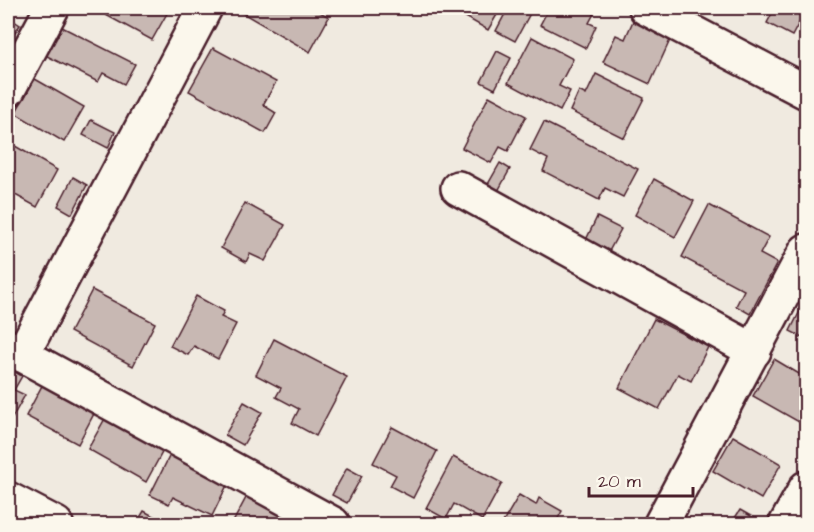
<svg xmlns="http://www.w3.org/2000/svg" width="814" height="532" font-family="'Architects Daughter',sans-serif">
<rect width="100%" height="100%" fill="#f0eae0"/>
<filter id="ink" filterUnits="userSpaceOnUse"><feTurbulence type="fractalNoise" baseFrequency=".0167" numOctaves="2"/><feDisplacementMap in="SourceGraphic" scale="12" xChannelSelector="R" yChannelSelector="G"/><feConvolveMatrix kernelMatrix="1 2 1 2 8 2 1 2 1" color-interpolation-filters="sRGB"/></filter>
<g filter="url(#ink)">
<g fill="#c8b8b3" stroke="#4a1f2b" stroke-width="1.5">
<path d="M93,8H170L152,40Z"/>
<path d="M234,8H313L329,17L310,52Z"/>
<path d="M450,8H501L488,30Z"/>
<path d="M508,8H533L515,41L496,31Z"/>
<path d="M549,8H597L589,23L596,26L586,48L540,25Z"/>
<path d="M775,8H806V25L800,21L792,36L767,23Z"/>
<path d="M8,17L20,25L8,42Z"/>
<path d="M633,21L671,38L650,84L603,62L616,35L625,39Z"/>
<path d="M58,25L135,64L124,84L103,73L98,82L43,54Z"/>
<path d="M532,37L573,59L559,86L570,91L560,111L508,83Z"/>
<path d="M213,48L276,82L263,105L276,113L265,133L189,91Z"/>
<path d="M497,51L511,58L495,89L481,82Z"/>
<path d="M596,74L644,98L624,138L570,111L579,91L586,95Z"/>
<path d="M35,79L84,107L64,142L15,113Z"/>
<path d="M489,96L526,116L508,151L500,147L491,163L462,148Z"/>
<path d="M91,120L115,132L108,148L83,135Z"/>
<path d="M544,122L638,169L623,197L605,188L599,200L543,171L548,159L530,150Z"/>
<path d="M8,142L57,170L37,207L8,191Z"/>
<path d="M500,163L510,169L498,191L487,186Z"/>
<path d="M73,177L87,185L72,214L58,206Z"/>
<path d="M654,179L694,201L675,237L635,215Z"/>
<path d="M245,203L285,225L265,261L250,254L246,262L221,248Z"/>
<path d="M709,205L769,237L760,254L777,263L750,314L736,306L744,290L682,257Z"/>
<path d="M597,217L621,229L608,253L585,242Z"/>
<path d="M92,290L155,323L133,366L70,332Z"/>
<path d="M196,296L224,311L221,317L236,324L218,359L194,346L188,355L170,346Z"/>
<path d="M806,299V339L790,331Z"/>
<path d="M654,319L708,347L691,381L678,374L659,409L619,388Z"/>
<path d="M274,339L347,377L316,436L292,423L299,409L276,397L281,388L256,375Z"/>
<path d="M774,359L806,378V426L753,396Z"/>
<path d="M8,368L22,376L14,390L25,395L12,418L8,416Z"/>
<path d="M45,380L97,408L78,444L26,416Z"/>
<path d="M244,402L262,412L243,445L225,435Z"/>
<path d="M107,415L165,447L146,482L88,449Z"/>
<path d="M392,427L437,451L413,498L390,486L396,475L373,463Z"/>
<path d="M733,436L781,464L761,499L713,471Z"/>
<path d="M171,453L229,481L212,516L173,497L169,504L150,495Z"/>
<path d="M453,457L502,483L482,520L454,504L446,519L426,508Z"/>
<path d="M347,468L362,476L347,503L332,495Z"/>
<path d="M519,495L536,505L539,498L562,511L555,524H502Z"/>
<path d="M247,496L294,520L291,524H232Z"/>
<path d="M740,510L758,520L756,524H731Z"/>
<path d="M144,511L166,523L165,524H136Z"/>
</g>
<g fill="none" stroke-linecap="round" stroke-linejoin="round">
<defs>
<g id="minor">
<path d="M646,8L806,92"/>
<path d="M8,90L52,8"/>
<path d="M458,188L754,351"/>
<path d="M8,347L333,524"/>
<path d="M22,355L205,8"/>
<path d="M8,499L56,524"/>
<path d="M661,524L806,251"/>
<path d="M786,524L806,488"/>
</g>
</defs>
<use href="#minor" stroke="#4a1f2b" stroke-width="38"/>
<use href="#minor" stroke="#fbf7ec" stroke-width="33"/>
</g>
</g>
<rect width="814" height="532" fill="none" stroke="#fbf7ec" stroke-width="30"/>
<rect x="15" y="15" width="784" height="502" fill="none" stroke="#4a1f2b" stroke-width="2" filter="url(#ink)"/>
<path d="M589 487v9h104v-9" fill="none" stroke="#4a1f2b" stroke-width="3"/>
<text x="598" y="487" font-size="18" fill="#4a1f2b" stroke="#fbf7ec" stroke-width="4.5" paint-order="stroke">20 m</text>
</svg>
